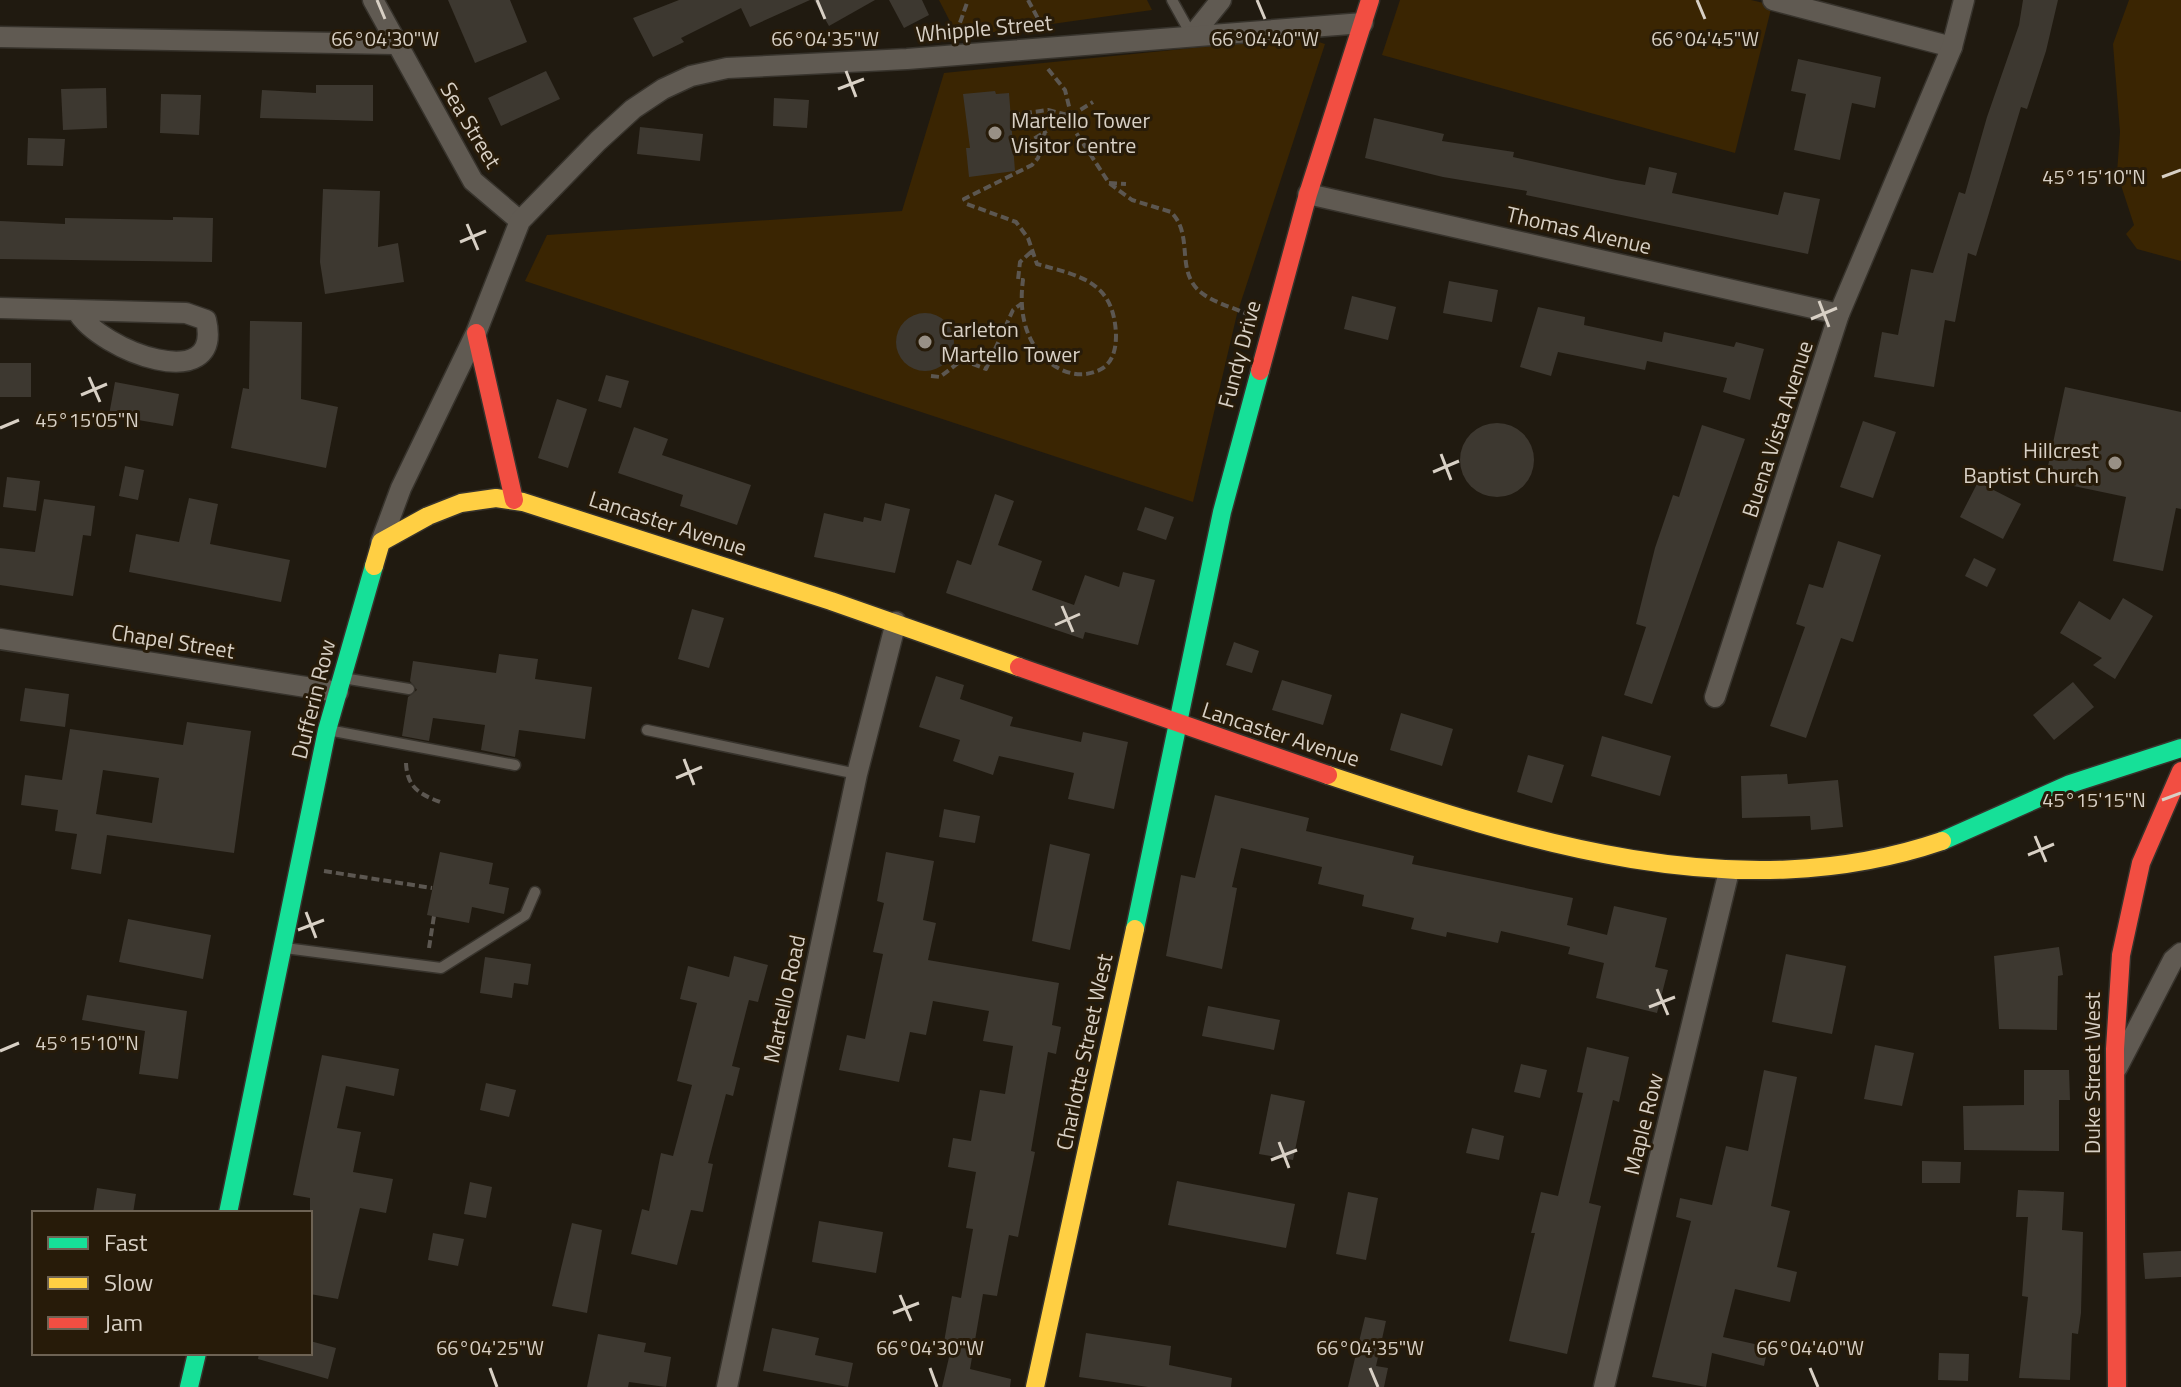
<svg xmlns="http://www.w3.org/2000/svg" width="2181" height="1387" font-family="'Titillium Web',sans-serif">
<rect width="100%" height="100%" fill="#201a10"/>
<g fill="#3a2502">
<path d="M939,0H1147L1152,10L958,37Z"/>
<path d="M1400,0H1751L1772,5L1735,153L1382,55Z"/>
<path d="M2129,0H2181V261L2137,249L2126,234L2134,225L2117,173L2120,132L2113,44Z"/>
<path d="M1303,37L1325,44L1237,314L1193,502L525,281L547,235L902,211L944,73Z"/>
</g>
<g fill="#3d3830" fill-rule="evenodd">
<path d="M448,0H510L527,42L475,63Z"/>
<path d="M679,0H810L750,27L741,8L681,38L684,42L653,57L633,18Z"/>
<path d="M814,0H875L829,26Z"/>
<path d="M889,0H922L929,15L904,28Z"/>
<path d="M2023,0H2058L2046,51L2027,109L2021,107L1976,256L1968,253L1955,322L1945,320L1934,387L1874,377L1882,332L1898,335L1911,269L1933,273L1959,192L1965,194L1987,117L2019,25Z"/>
<path d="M1798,59L1881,77L1875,108L1852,103L1840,160L1794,150L1806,94L1791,91Z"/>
<path d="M546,71L560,99L501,126L488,98Z"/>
<path d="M316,85H373V121L260,118L262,90L316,93Z"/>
<path d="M106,88L107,128L63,130L61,89Z"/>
<path d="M995,91L996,94L1009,93L1015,171L969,177L966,148H970L963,94Z"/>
<path d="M161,94L201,95L199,135L160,133Z"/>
<path d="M774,98L809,100L807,128L773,126Z"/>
<path d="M1374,118L1444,134L1442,141L1514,152L1513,157L1616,180L1645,185L1649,167L1677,173L1672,193L1778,215L1784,192L1820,199L1808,254L1526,195L1527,191L1443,177L1365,158Z"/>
<path d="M640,127L703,134L700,161L637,154Z"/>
<path d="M28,138L65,139L63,166L27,165Z"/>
<path d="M323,189L380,191L378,247L398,243L404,282L325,294L320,262Z"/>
<path d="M173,217L213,218L212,262L0,259V221L65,224V218L173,220Z"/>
<path d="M1449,281L1498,290L1492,322L1443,313Z"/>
<path d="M1352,296L1396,307L1388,340L1344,329Z"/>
<path d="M1538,307L1585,317L1584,325L1662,342L1664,332L1734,347L1736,342L1764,349L1750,400L1723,392L1727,378L1647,361L1645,370L1558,352L1551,376L1520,367Z"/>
<circle cx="925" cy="342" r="29"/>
<path d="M250,321L302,322L301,399L338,407L326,468L231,448L243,388L249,389Z"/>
<rect x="0" y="363" width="31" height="34"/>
<path d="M606,375L629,381L621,408L598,401Z"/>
<path d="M115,382L179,394L173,426L109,415Z"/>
<path d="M2065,387L2181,412V509L2176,508L2163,571L2113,561L2126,497L2045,480Z"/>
<path d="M557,399L587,409L568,468L538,458Z"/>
<path d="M1863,421L1896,432L1873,498L1840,487Z"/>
<circle cx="1497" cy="460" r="37"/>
<path d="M1702,425L1745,439L1652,704L1624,695L1646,627L1636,624L1655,548L1673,495L1679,497Z"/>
<path d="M634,427L668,439L662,455L751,485L737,525L680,506L683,495L618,473Z"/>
<path d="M125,466L144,470L138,500L119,496Z"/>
<path d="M7,477L40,481L36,511L3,507Z"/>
<path d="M1978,482L2021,504L2003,539L1960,517Z"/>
<path d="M995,494L1014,501L998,545L1042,561L1032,590L1074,605L1085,575L1119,587L1123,572L1155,580L1138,645L1085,632L1083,639L946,593L957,560L971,565Z"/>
<path d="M189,498L218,504L210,544L290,560L281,602L129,572L136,534L179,542Z"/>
<path d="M44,499L95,506L91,536L83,535L73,596L0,585V548L35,552Z"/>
<path d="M885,503L910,509L895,573L814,557L824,513L863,522L864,517L881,521Z"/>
<path d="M1145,507L1174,517L1166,540L1137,530Z"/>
<path d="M1838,541L1881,555L1853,642L1841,638L1806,738L1770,726L1805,627L1796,624L1809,584L1823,588Z"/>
<path d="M1974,558L1996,569L1987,587L1965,576Z"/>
<path d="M2123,598L2153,616L2115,679L2093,665L2102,658L2060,633L2079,601L2110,620Z"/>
<path d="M692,609L724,618L709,668L678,659Z"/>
<path d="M1234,642L1259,651L1252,673L1226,665Z"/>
<path d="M499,654L538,659L535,679L592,687L585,739L519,730L515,757L481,750L485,725L433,718L429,741L402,736L408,697L417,690L410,681L413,661L496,673Z"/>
<path d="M936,676L964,685L960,699L1013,717L1010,726L1081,742L1083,732L1128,742L1114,809L1068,799L1074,773L999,756L993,775L953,761L960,740L919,727Z"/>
<path d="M1282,680L1332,695L1323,725L1272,710Z"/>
<path d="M2073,682L2094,707L2054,740L2033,715Z"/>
<path d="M25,688L69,694L65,727L20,721Z"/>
<path d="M1401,713L1453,729L1442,766L1390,750Z"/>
<path d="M187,722L251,731L234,853L107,835L101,874L71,869L77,834L55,831L58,810L21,805L25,775L62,780L70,729L183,745ZM103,770L159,778L152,823L96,814Z"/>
<path d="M1602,736L1671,756L1660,796L1591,776Z"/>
<path d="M1528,755L1564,765L1552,803L1517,792Z"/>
<path d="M1787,774L1788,784L1838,780L1843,827L1811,830L1810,816L1742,818L1741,776Z"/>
<path d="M1215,795L1309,818L1306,831L1414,856L1412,864L1573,898L1567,925L1607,935L1614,906L1667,918L1655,967L1668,970L1657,1013L1596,998L1604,963L1568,954L1570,947L1501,931L1498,943L1447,932L1446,937L1411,929L1414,918L1362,906L1364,895L1318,884L1322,867L1241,848L1232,887L1237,888L1222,969L1166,956L1181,875L1195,878Z"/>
<path d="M944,809L980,816L975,843L939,837Z"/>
<path d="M1050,844L1090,854L1070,950L1032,941Z"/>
<path d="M440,852L493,863L489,884L509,888L504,914L472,907L469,923L427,915Z"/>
<path d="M886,852L934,861L923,920L936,923L928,960L1059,983L1052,1025L1061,1027L1056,1054L1048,1052L1031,1151L1035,1152L1018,1237L1009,1235L997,1296L983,1294L970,1369L1011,1379L1010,1387H942L951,1349L943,1348L952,1296L961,1298L973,1229L966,1228L976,1172L948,1167L953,1138L971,1141L980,1090L1005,1094L1013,1046L983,1041L989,1011L933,1001L926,1035L910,1032L899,1082L839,1070L847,1035L865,1039L883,954L873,952L884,903L877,901Z"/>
<path d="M128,919L211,935L203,979L119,962Z"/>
<path d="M2059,947L2063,975L2058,976L2057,1030L1999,1029L1994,956Z"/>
<path d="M1786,954L1846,966L1832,1034L1772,1022Z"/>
<path d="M734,956L768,965L758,1002L749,1000L732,1066L740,1068L733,1096L726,1094L708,1163L713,1164L703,1212L691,1210L677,1265L631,1254L642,1209L649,1211L661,1153L673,1156L692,1085L677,1081L697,1003L680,999L688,966L729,977Z"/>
<path d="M485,957L531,964L528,985L514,983L512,998L480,993Z"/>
<path d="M87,995L187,1011L178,1079L139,1074L145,1031L82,1020Z"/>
<path d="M1208,1006L1280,1020L1274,1050L1202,1036Z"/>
<path d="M1875,1045L1914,1053L1902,1106L1864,1099Z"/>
<path d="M1587,1047L1629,1057L1619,1102L1613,1100L1589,1203L1601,1206L1567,1354L1509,1341L1535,1233H1531L1541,1192L1558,1196L1583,1093L1577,1092Z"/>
<path d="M322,1055L399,1069L394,1096L346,1086L337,1128L361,1132L353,1172L393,1179L386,1213L360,1208L338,1299L310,1294V1198L293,1195Z"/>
<path d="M1521,1064L1547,1070L1540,1098L1514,1092Z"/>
<path d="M1764,1070L1797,1077L1771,1206L1790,1211L1777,1267L1797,1272L1790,1302L1735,1289L1723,1337L1768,1347L1764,1366L1712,1353L1706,1387L1652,1377L1691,1221L1676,1217L1680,1198L1712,1205L1726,1146L1748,1151Z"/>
<path d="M2024,1070H2069L2070,1100H2059V1151L1964,1150L1963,1106L2024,1105Z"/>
<path d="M486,1083L516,1090L509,1117L480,1110Z"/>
<path d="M1271,1094L1305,1101L1293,1160L1259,1154Z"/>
<path d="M1472,1128L1504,1136L1499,1160L1466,1153Z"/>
<path d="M1922,1161L1961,1162L1960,1183H1922Z"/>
<path d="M1177,1181L1295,1204L1286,1248L1168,1225Z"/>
<path d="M470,1182L492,1187L486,1218L464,1214Z"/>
<path d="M97,1188L136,1194L133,1213H93Z"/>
<path d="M2018,1190L2064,1192L2062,1230L2083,1232L2081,1313L2078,1334L2072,1333L2070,1380L2019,1378L2028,1297L2022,1296L2028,1217H2016Z"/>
<path d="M1348,1192L1378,1198L1366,1260L1336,1254Z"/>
<path d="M819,1221L883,1232L876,1273L812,1262Z"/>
<path d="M572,1223L602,1230L587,1313L552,1306Z"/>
<path d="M433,1233L464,1239L458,1266L428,1260Z"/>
<path d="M2181,1251V1277L2145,1279L2143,1253Z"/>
<path d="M1365,1317L1386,1321L1376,1366L1388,1368L1384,1387H1348Z"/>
<path d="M772,1328L819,1338L815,1355L853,1363L848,1387L763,1371Z"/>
<path d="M1086,1333L1171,1346L1169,1365L1232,1378L1231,1387H1148L1079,1377Z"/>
<path d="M598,1334L646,1343L644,1352L671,1357L666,1387L629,1382L628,1387H587Z"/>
<path d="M310,1341L336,1348L328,1379L258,1359L259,1353H310Z"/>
<path d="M1939,1353L1969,1354L1968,1381L1938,1380Z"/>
</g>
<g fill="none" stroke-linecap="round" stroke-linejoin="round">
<defs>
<g id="lane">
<path d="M1172,0L1192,36"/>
<path d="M343,678L409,689"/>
<path d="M328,730L515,765"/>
<path d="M647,730L857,774"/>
<path d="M285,948L441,968L525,915L535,892"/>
</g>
<g id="street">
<path d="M373,0L473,181L520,221"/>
<path d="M1773,0L1952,47"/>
<path d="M1192,36L1221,0"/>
<path d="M0,37L394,44"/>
<path d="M1308,194L1839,314"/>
<path d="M0,308L186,313L206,320C224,397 100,351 77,311"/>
<path d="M381,542L401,488L476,333L520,221L598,141L633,109L663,89L691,76L727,68L907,59L1363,23"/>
<path d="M0,639L338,692"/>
<path d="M1715,697L1839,314L1952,47L1964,0"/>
<path d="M2117,1068L2173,960L2181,953"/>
<path d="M727,1387L857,774L896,622"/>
<path d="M1604,1387L1729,871"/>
</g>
<g id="fast">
<path d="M1942,841L2070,784L2181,748"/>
<path d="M1135,929L1222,512L1260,371"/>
<path d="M228,1213L327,730L374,566"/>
<path d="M189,1387L197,1353"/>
</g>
<g id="slow">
<path d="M374,566L381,542L428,516L461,503L496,498L523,502L831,601L1019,667"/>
<path d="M1328,775C1525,841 1737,911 1942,841"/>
<path d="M1035,1387L1135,929"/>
</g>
<g id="jam">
<path d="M476,333L514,500"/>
<path d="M1260,371L1308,194L1370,0"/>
<path d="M1019,667L1328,775"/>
<path d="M2117,1387L2115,1049L2121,955L2141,863L2181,771"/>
</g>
</defs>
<use href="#lane" stroke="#37332c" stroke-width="13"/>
<use href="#street" stroke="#37332c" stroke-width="23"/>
<use href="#fast" stroke="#37332c" stroke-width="21"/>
<use href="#slow" stroke="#37332c" stroke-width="21"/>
<use href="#jam" stroke="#37332c" stroke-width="21"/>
<g stroke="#5c5751" stroke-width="4" stroke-dasharray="8 4" stroke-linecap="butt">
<path d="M1028,0L1042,26"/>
<path d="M956,34L968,0"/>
<path d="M1048,69L1065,90L1075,131L1109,183L1132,200L1171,212C1196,237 1172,275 1206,296C1219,304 1234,308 1247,314"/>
<path d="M1012,115L1048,110L1072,116"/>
<path d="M1014,151L1045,132"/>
<path d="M1109,183L1126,184"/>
<path d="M1031,252L1020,262L1018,280H1023C1018,316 1027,353 1062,370C1075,376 1090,376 1103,368C1114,360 1116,347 1116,335C1114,281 1080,276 1037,264L1028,238L1016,222L967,204L964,199L1032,165L1038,158L1045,132L1093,102"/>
<path d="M931,376L940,377L962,360L986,369L1013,310L1021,304"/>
<path d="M406,763C407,787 419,794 440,802"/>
<path d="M324,871L432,888"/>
<path d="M429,948L434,916"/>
</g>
<use href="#lane" stroke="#605a52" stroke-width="10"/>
<use href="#street" stroke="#605a52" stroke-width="20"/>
<use href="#fast" stroke="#16e098" stroke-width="18"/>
<use href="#slow" stroke="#ffcf43" stroke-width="18"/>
<use href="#jam" stroke="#f24e42" stroke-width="18"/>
</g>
<path fill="none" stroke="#d8d0c5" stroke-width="3" d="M377,0L385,19M817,0L825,19M1257,0L1265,19M1697,0L1705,19M846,71L856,97M838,89L864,79M2162,177L2181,170M467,224L478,250M460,242L486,231M1819,301L1829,327M1811,319L1837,308M89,377L100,402M81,395L107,384M0,428L19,420M1441,454L1451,480M1433,472L1459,461M1062,606L1073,632M1055,625L1080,614M684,759L694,785M676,778L702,767M2162,800L2181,793M2035,836L2046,862M2028,855L2054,844M306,912L316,938M298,930L324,920M1657,989L1668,1015M1649,1007L1675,997M0,1051L19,1043M1279,1142L1289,1168M1271,1160L1297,1150M900,1295L911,1321M893,1313L919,1303M490,1368L497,1387M930,1368L937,1387M1370,1368L1378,1387M1810,1368L1818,1387"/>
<g fill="#989086" stroke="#271b09" stroke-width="3">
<circle cx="995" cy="133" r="8"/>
<circle cx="925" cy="342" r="8"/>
<circle cx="2115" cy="463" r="8"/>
</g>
<g text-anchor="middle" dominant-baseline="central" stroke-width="6" stroke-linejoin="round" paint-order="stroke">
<g font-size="22" fill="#d8d0c5" stroke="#271b09">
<text transform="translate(984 28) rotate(-5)">Whipple Street</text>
<text transform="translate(471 125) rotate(59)">Sea Street</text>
<text transform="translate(1579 230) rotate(13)">Thomas Avenue</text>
<text transform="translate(1239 354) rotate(-75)">Fundy Drive</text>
<text transform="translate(1777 429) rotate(-72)">Buena Vista Avenue</text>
<text transform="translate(668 523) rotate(18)">Lancaster Avenue</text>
<text transform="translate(173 641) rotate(9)">Chapel Street</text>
<text transform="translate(313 699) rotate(-76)">Dufferin Row</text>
<text transform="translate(1281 734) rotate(18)">Lancaster Avenue</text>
<text transform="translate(784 999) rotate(-78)">Martello Road</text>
<text transform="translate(1084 1052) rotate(-78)">Charlotte Street West</text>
<text transform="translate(2092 1073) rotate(-90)">Duke Street West</text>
<text transform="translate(1643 1124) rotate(-76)">Maple Row</text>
</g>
<g font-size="22" fill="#d8d0c5" stroke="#271b09" text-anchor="start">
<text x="1011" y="120">Martello Tower<tspan x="1011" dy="25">Visitor Centre</tspan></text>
<text x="941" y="329">Carleton<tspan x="941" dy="25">Martello Tower</tspan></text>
<text x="2099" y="450" text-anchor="end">Hillcrest<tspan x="2099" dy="25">Baptist Church</tspan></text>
</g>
</g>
<g font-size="20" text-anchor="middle" fill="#d8d0c5" stroke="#271b09" stroke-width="6" stroke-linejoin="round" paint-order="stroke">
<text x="385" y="46">66°04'30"W</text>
<text x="825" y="46">66°04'35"W</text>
<text x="1265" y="46">66°04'40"W</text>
<text x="1705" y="46">66°04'45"W</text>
<text x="2094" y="184">45°15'10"N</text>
<text x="87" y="427">45°15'05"N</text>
<text x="2094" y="807">45°15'15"N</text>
<text x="87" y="1050">45°15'10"N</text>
<text x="490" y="1355">66°04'25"W</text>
<text x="930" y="1355">66°04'30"W</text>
<text x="1370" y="1355">66°04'35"W</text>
<text x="1810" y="1355">66°04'40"W</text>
</g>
<rect x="32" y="1211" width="280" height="144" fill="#271b09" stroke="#6e6354" stroke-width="2"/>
<rect x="48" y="1237" width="40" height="12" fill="#16e098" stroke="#6e6354" stroke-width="2"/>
<text x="104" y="1251" font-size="24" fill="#d8d0c5">Fast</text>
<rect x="48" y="1277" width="40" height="12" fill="#ffcf43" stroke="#6e6354" stroke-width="2"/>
<text x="104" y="1291" font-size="24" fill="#d8d0c5">Slow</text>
<rect x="48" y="1317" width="40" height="12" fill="#f24e42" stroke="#6e6354" stroke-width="2"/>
<text x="104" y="1331" font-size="24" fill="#d8d0c5">Jam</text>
</svg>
